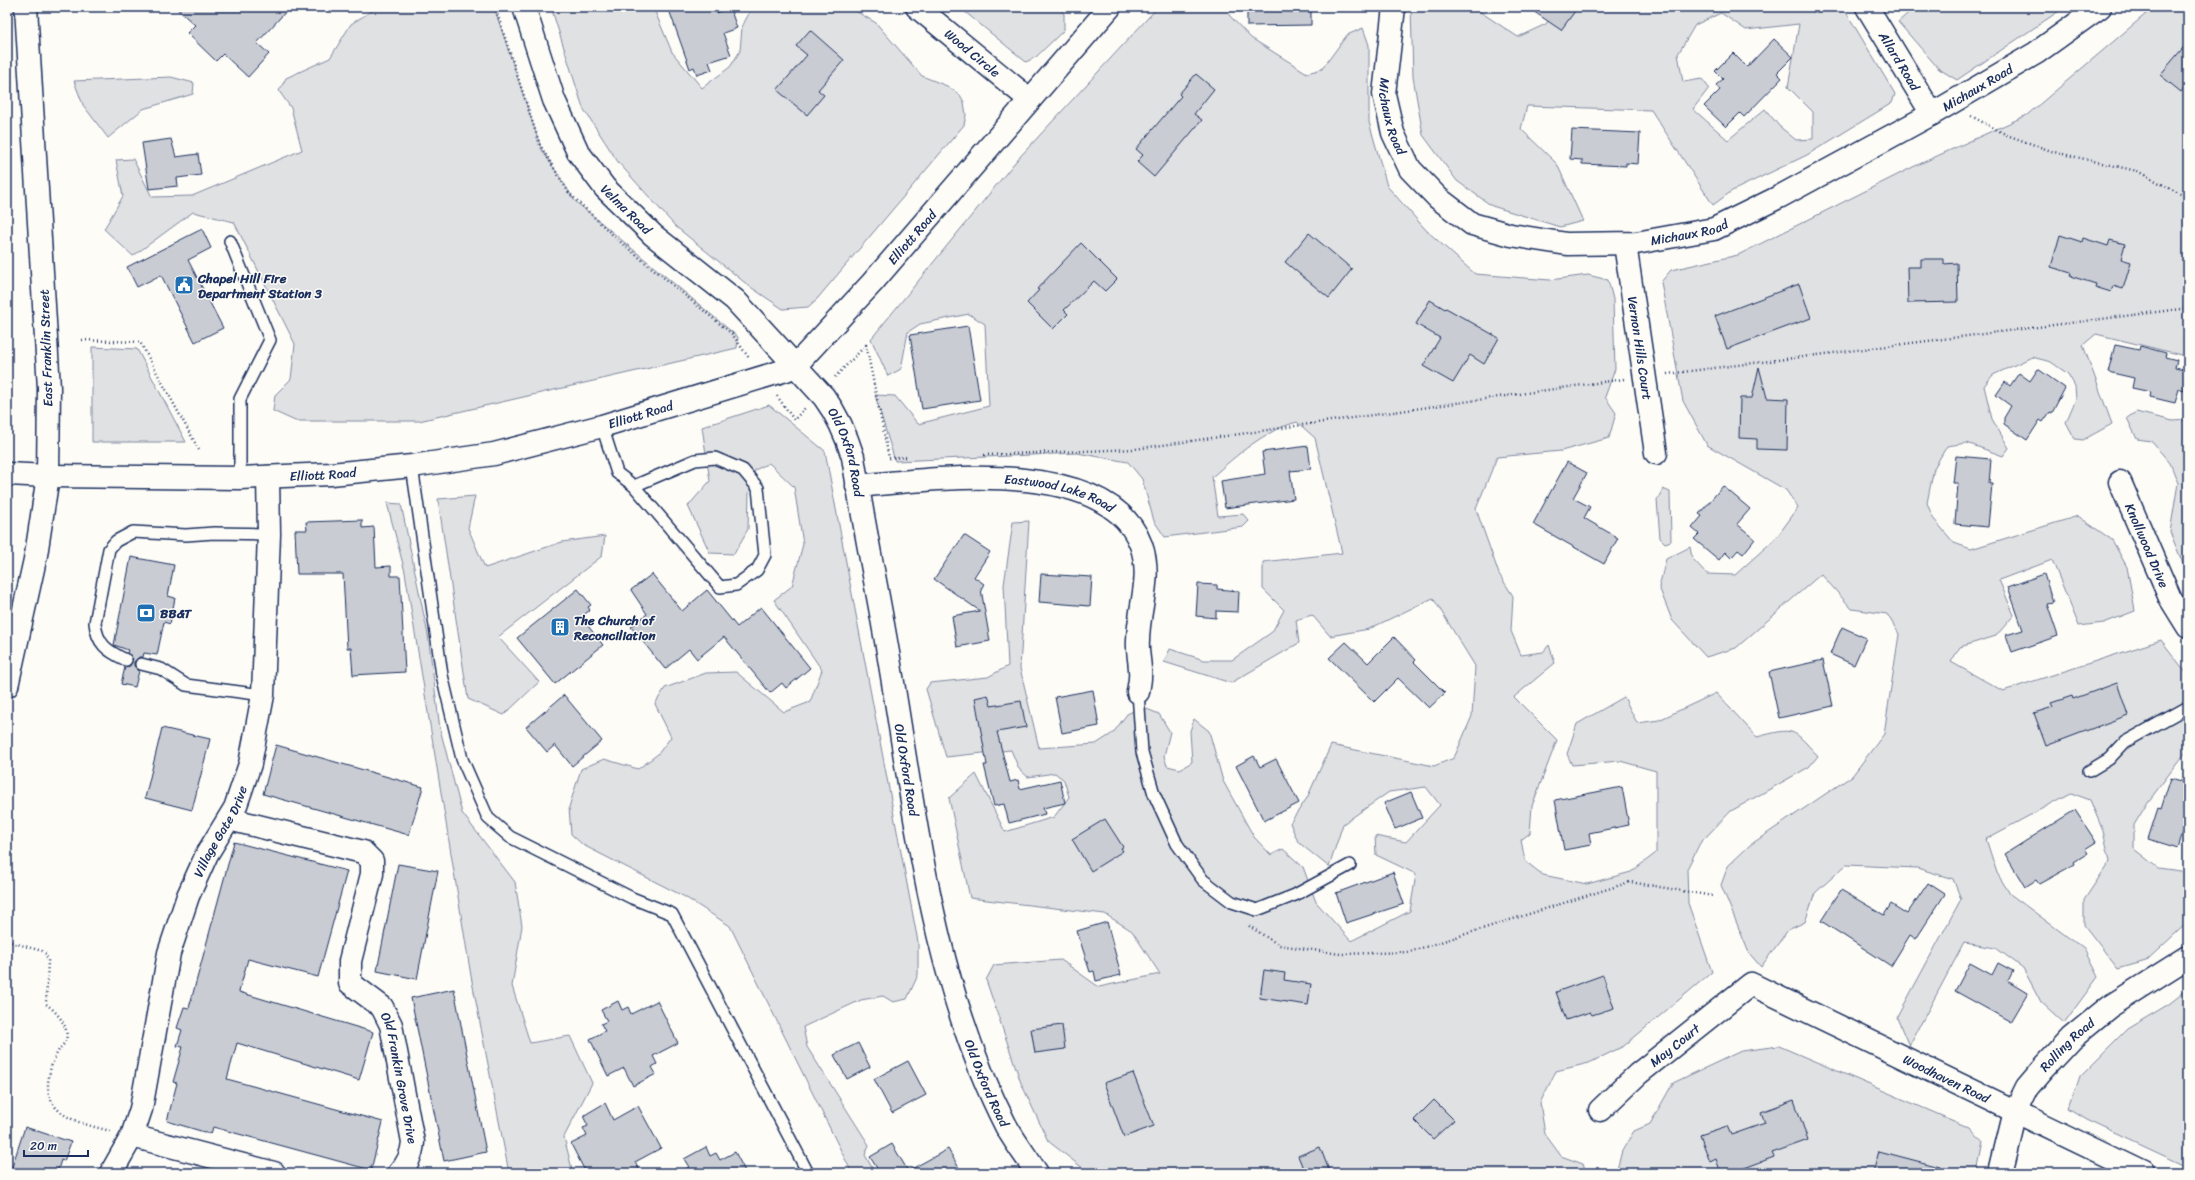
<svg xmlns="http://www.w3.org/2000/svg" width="2195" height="1180" font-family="Sriracha,sans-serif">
<rect width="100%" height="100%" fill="#fdfcf7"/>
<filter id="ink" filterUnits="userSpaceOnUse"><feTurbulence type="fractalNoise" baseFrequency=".025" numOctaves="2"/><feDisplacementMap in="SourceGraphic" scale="8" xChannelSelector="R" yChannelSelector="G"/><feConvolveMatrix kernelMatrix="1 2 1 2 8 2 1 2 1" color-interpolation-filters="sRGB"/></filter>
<g filter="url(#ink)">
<g fill="#e0e1e3" stroke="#7e88a0" fill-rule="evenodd">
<path d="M378,7H494L541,148L575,201L738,337L737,348L419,421H295L273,411L275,395L291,379L295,344L234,222L193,212L133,256L104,229L123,196L116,160L133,159L152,197L192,196L302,150L291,108L279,91L286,78L330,58L351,24Z"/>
<path d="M551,7H653L672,52L702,88L730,67L740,51L742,27L752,7H849L876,23L922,76L947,86L960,95L964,102L966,115L964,125L817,299L808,307L783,309L749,286L675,226L618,162L583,108Z"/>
<path d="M959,7H1059L1064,14V30L1036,57L1026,62Z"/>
<path d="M1158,7H1230L1229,15L1251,38L1307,73L1322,69L1347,35L1363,28L1369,45V122L1387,186L1426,230L1475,274L1550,280L1588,275L1608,280L1613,299L1615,369L1605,397L1616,413L1609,438L1561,451L1497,457L1476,509L1499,574L1513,596L1511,631L1521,655L1543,652L1549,645L1555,663L1514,697L1557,740L1532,806L1530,833L1521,840L1525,861L1543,875L1587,884L1631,872L1656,853V771L1620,761L1572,765L1567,754L1577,724L1624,697L1637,723L1659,720L1716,693L1757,737C1795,727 1792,728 1818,756L1809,767L1731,811L1700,843L1687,869L1688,903L1712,972L1624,1046L1589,1063L1556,1071L1540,1103L1545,1134L1561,1156L1583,1164L1587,1173H1089L1048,1141L1021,1083L986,980L994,965L1061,960L1099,987L1160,974L1132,931L1105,914L970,898L949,798L976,774L1005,832L1054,817L1069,797L1064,780L1055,773L1028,777L1019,769L1011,750L946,757L926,689L930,683L988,677L1008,666L1004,585L1013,522L1029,521L1020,668L1039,748L1096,744L1113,733L1127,714L1142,707L1159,714L1170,732L1164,756L1167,766L1180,769L1192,762L1190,731L1194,719L1209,731L1223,781L1254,837L1271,855L1283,849L1303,867L1316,902L1351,941L1410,911L1416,874L1376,855L1375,836L1406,842L1440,805L1426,787L1389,792L1343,824L1329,867L1298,842L1290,823L1307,798L1331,745L1434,766L1454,758L1472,716L1475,666L1433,598L1369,629L1330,636L1312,615L1296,620L1299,643L1231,683L1164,662L1170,649L1204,660H1232L1272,632L1284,610L1263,589V562L1342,553L1315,438L1297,422C1264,431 1238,454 1212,477L1218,516L1243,514L1249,521L1243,527L1165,537L1154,521L1142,479L1128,462L1077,453L895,461L875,395L895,396L918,424L989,406L985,324L969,314L920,324L908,332L901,369L888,376L871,339L1016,161Z"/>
<path d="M1411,7H1473L1518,37L1546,24L1557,7H1843L1895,94L1892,103L1807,155L1732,191L1713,205L1651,110L1527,106L1521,129L1557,164L1583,221L1560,227L1492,206L1457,181L1423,135L1413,77ZM1721,13L1746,30L1799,24L1788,87L1813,112V139L1796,140L1779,126L1765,109L1728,140L1693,109L1709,88L1702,79L1683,82L1678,54L1695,25Z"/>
<path d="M1915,7H2065L1957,80L1939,69L1898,22Z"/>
<path d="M2154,7H2188V364L2182,355L2096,334L2083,345L2112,424L2083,440L2075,439L2066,422L2076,399L2075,386L2068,374L2051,362L2032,357L1993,375L1984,386L1992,419L2009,448L2003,456L1967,443L1947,446L1934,468L1927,503L1933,518L1954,543L1971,549L2078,516L2112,540L2127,567L2135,611L2104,623L2079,626L2052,560L1999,580L2014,615L1996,636L1960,647L1951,662L2003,691L2161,640L2188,675V749L2148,802L2134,825V849L2158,868L2188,872V922L2146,961L2118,969L2084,925V900L2110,861L2103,831L2090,800L2071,793L1986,839L1997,873L2010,894L2084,949L2098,977L2064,1023L2041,1002L2023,968L1996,948L1964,943L1909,1046L1897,1018L1961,899L1953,879L1917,868L1846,865L1815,893L1805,922L1788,930L1761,967L1749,953L1721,885L1728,866L1750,845L1852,776L1884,734L1899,634L1887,614L1852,609L1821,574L1736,648L1706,657L1672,620L1659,587L1666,559L1690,547L1692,558L1707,574L1735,575L1776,538L1798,508L1786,490L1707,445L1683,401L1661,282L1671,270L1738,255L1913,167L2027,115Z"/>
<path d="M171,77L194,83L193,94L143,109L108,138L83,105L74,81Z"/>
<path d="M92,347L137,349L186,442H92Z"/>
<path d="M769,405L825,451L918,942V975L907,999L893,1002L883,996L861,1000L803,1027L807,1047L869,1145L865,1155L875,1173H852L730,926L685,897L583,845L571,834L569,807L581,769L604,759L638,769L658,754L671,737L655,704L665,688L706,673L736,672L784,712L810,702L822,670L774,600L792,586L803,544L794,487L769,463L755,470L749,493L748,529L734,554L710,553L688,506L710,481L702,427Z"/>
<path d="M2136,412L2173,421L2188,420V576L2170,532L2178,483L2170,463L2151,441L2137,439L2127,418Z"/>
<path d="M1663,489L1670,492L1671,541L1665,543L1660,538L1657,500Z"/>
<path d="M475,496L468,528L485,568L562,542L605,536L602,556L498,637L539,682L504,715L468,699L438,499Z"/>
<path d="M387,503L401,504L428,635L440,729L462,813L515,882L522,926L512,986L530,1043L570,1036L592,1083L564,1137L573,1173H509L471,976L405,572Z"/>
<path d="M2188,989V1167L2087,1120L2069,1109L2080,1076L2127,1029L2169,1004Z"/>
<path d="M1779,1046L1970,1128L1983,1143L1977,1173H1616L1622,1151L1634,1131L1650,1124L1673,1083L1741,1051Z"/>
</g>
<g fill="#c9ccd3" stroke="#1b2f5e">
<path d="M175,7H290L257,43L269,54L248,77L223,54L216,61L187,33L195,25Z"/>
<path d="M668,7H714L716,13L730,8L737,28L723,33L731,55L709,62L712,70L697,75L694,67L690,69Z"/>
<path d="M1247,7H1311V25L1247,26Z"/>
<path d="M1527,7H1578L1561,30Z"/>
<path d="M810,30L844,60L818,90L824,95L807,115L777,90L807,55L796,46Z"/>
<path d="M1774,39L1793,57L1777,73L1782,78L1744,117L1740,113L1726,127L1704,106L1720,90L1716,85L1723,79L1715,71L1733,53L1747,67Z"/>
<path d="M2188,42V84L2181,92L2160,75Z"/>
<path d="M1196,74L1214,89L1194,114L1202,120L1154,177L1137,162L1143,155L1136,149L1181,96L1179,94Z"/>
<path d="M1572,130L1640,133L1638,164L1626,163V166L1582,164V160L1570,159Z"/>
<path d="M171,139L176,157L198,154L201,175L177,178L178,186L149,189L142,143Z"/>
<path d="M202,229L211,248L188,260L223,328L195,342L161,275L137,287L127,267Z"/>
<path d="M1309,233L1352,269L1329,298L1285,262Z"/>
<path d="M2060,235L2082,242L2083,238L2108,246L2110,240L2125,244L2121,259L2131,262L2123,289L2113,286L2111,292L2095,287L2096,284L2070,276L2071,273L2051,267Z"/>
<path d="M1081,243L1117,279L1105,291L1094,281L1064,310L1068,314L1053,329L1027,303L1039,290L1037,289Z"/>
<path d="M1921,259H1944V264L1957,263L1958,302L1908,303L1907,267H1921Z"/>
<path d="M1799,284L1811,318L1727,349L1715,316Z"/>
<path d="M1430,300L1445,309L1446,308L1499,338L1484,364L1470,355L1453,383L1423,366L1440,338L1416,324Z"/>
<path d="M968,326L980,400L922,409L910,335Z"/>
<path d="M2115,345L2139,350L2140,346L2166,353L2165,357L2177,360L2175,367L2188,370L2184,390L2179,389L2175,403L2150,397L2151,392L2132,388L2134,378L2108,372Z"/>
<path d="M1759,367L1767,398L1788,399L1787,450L1757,449V439L1739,438L1740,398H1752Z"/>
<path d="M2038,369L2065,388L2052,413L2050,412L2043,422L2040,420L2027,440L2004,424V418L2011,406L1996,395L2005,382L2010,386L2019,373L2030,381Z"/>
<path d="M1308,446L1311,469L1290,471L1294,499L1225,508L1221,481L1265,474L1262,452Z"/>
<path d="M1956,456L1991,459L1989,484H1992L1988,527L1955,524L1958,483H1953Z"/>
<path d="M1567,462L1587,473L1573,498L1590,507L1584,518L1618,538L1604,564L1533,524Z"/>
<path d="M1723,486L1750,509L1737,524L1755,539L1743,554L1738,550L1731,558L1725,552L1719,560L1694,539L1699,534L1692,528L1702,516L1699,514Z"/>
<path d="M362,520V528L374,527L376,567L391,566V576H400L405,672L353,675L351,648H347L343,574H297L295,530H307L306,522Z"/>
<path d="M964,535L990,552L974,577L984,584L981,589L990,641L957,647L952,616L980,611L934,579Z"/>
<path d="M131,557L174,565L168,596L175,598L170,624L164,622L157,655L144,653L143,657H139L134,662V666L139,671L135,687L121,684L125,667L130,666L133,659L127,653L128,650L114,645Z"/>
<path d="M652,574L682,611L707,590L737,627L761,607L810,668L786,688L782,683L770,693L724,637L697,659L689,649L665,669L631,627L647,614L631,590Z"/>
<path d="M1041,574L1092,577L1090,606L1039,602Z"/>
<path d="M2044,574L2053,603L2047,604L2058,636L2012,652L2006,635L2023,630L2008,587Z"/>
<path d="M1198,584L1217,585V589L1239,591L1238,612L1216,611V618L1196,616Z"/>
<path d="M578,589L591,605L588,607L590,610L581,617L603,645L555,684L517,638Z"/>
<path d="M1842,627L1866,638L1854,665L1830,654Z"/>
<path d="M1394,637L1416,660L1414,662L1445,693L1429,708L1398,678L1374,702L1329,658L1346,642L1368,663Z"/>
<path d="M1823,660L1833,706L1779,718L1769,672Z"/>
<path d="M2117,683L2128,715L2046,746L2034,713L2053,707L2051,703L2072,696L2073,699Z"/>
<path d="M1093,690L1099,726L1062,733L1055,697Z"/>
<path d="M564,695L602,741L572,766L555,745L547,752L526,727Z"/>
<path d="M988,695L991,706L1021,701L1026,727L997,732L1010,782L1018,780L1020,789L1060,780L1065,803L1043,808L1045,814L1009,823L1004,804L994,806L984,765H987L975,698Z"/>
<path d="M162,728L210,739L192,810L145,798Z"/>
<path d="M276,745L423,787L409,835L263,794Z"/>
<path d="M1254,756L1260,767L1276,759L1299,803L1264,821L1236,766Z"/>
<path d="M2171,778L2188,783V816L2178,848L2148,839L2158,808L2161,809Z"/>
<path d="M1622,787L1629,825L1589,833L1591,845L1564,850L1555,800Z"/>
<path d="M1411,792L1422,818L1395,829L1384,803Z"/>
<path d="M2075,810L2096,842L2085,849L2088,853L2074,862L2075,864L2039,884L2036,880L2025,887L2005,854Z"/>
<path d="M1105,819L1123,847L1121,848L1123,851L1091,871L1072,839Z"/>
<path d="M234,842L347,871L318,977L248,959L239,992L373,1032L359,1080L237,1043L227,1079L383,1122L371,1170L213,1127L211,1134L167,1121L177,1083L173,1082L183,1047L177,1046L182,1030L177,1028L184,1007L189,1008Z"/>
<path d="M398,864L438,871L417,979L377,971Z"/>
<path d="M1393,872L1404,904L1346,923L1336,893Z"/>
<path d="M1928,883L1945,894L1916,939L1910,935L1891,966L1821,921L1841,890L1884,915L1891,904L1907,914Z"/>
<path d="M1107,922L1121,975L1096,981L1094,971L1090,972L1077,931Z"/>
<path d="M1970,963L1992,975L1998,963L2013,971L2008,981L2028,993L2011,1022L1955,991Z"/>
<path d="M1264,970L1285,973L1284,980L1311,984L1308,1005L1260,998Z"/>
<path d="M1603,975L1614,1008L1592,1015L1590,1012L1566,1020L1556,992Z"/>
<path d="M454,989L486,1152L444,1161L411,998Z"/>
<path d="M618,1001L622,1010L628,1007L631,1014L657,1001L678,1043L653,1056L657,1064L652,1067L656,1074L633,1086L624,1068L608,1076L590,1039L605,1031L601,1024L607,1021L601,1010Z"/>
<path d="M1062,1025L1065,1049L1035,1053L1031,1029Z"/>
<path d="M858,1043L870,1067L847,1079L834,1055Z"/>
<path d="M908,1061L926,1095L892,1113L874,1079Z"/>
<path d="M1133,1073L1154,1126L1124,1137L1104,1083Z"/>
<path d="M1434,1100L1454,1120L1433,1139L1414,1120Z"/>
<path d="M1794,1100L1808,1140L1772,1153L1774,1157L1731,1173H1721L1716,1159L1710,1162L1700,1135L1727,1126L1731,1135L1765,1123L1761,1112Z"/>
<path d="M605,1103L613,1120L638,1106L661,1148L635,1162L641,1173H586L571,1144L587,1136L583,1128L588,1126L583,1116Z"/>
<path d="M25,1127L71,1142L64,1161L61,1160L57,1173H10Z"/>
<path d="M892,1144L908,1171L948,1149L962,1173H880L870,1157Z"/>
<path d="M706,1147L710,1156L716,1153L720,1160L735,1152L746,1173H679L689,1167L684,1159Z"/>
<path d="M1320,1147L1330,1173H1305L1298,1156Z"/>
<path d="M1879,1151L1940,1167V1173H1873Z"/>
</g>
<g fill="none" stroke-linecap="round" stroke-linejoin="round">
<defs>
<g id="service">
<path d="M230,241L270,340L240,399V478"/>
<path d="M602,426L617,473L634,486L720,587L736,585L757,570L765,555L758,488L743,470L715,458L695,460L634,486"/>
<path d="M412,466L442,675L462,759L488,818L510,837L632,898L672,914L808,1173"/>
<path d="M126,660C107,651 97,644 95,623L109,549L116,541L133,532L186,535L214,533L269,534"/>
<path d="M141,664L161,669L186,685L263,695"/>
<path d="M1138,692L1142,752L1154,794L1177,844L1203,880L1232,902L1257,910L1295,895L1350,865"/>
<path d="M2089,771L2109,759L2125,742L2188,707"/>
</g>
<g id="minor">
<path id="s1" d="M524,7L554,100L578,152L605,188L653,235L735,300L824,397C838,416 846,434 853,457C865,534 882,611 894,689C918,837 937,991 1006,1126C1015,1142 1027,1158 1037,1173"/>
<path id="s2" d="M917,7L1029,99"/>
<path id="s3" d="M1394,7L1384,94L1393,133L1410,169L1438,198L1472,224L1511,235L1567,244L1636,243L1714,229L1779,197L1932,114L2036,53L2100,7"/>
<path id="s4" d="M1867,7L1932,114"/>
<path id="s5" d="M1625,244L1656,453"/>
<path id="s6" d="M48,476L240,478L331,474L412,466L494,454L602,426L786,370L796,365L872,283L1110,7"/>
<path id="s7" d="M2120,482L2170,598L2188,627"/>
<path id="s8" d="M857,486C932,479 1108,455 1141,545C1153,578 1138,608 1138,641C1137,651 1140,661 1140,671C1141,678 1139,685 1138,692"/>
<path id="s9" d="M229,819L363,852L372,861V874L350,961V983L382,1007L391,1025L413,1142C412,1154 408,1164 399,1173"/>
<path id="s10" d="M1600,1110L1638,1074L1751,984L2143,1173"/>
<path d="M132,1136L274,1173"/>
<path id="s11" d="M111,1173L132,1136L141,1109L169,953L188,896L207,854L235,808L250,764L263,695L269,534L268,477"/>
<path id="s12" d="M2000,1173L2015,1111L2027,1087L2044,1067L2071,1038L2109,1007L2188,957"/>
</g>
<path id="tertiary" d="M7,474L48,476"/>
<path id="secondary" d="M7,686L36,555L48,476L49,388L26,7"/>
</defs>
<use href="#service" stroke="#1b2f5e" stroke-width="14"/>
<use href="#minor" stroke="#1b2f5e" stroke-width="25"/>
<use href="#tertiary" stroke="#1b2f5e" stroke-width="25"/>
<use href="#secondary" stroke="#1b2f5e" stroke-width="25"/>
<g stroke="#1b2f5e" stroke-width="2.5" stroke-dasharray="1 3" stroke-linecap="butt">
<path d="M495,7L540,145L569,193L617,239L732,334L749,358"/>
<path d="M1971,116L2007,135L2054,152L2137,171L2188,198"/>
<path d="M82,340L140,342L199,450"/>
<path d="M1667,374L2188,308"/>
<path d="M835,377L866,345L889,458L909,457"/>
<path d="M777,396L794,420L805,408"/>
<path d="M7,418L10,419"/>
<path d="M984,455L1135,449L1624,379"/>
<path d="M1249,926L1279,945L1340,954L1409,952L1630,882L1713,896"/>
<path d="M7,941L42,951L46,954L48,961L46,1004C56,1011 70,1027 66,1040C65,1044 60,1047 59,1050C56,1055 53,1062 51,1067C37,1114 75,1122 110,1131"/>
</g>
<use href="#service" stroke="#fdfcf7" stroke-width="11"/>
<use href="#minor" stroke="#fdfcf7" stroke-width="22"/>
<use href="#tertiary" stroke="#fdfcf7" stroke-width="22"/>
<use href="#secondary" stroke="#fdfcf7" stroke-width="22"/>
</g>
</g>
<defs>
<symbol id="civic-square" viewBox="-11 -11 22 22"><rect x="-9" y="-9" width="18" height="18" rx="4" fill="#1f6fb2" stroke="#fdfcf7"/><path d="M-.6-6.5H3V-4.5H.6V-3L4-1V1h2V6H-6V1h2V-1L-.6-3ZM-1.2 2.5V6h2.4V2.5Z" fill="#fff"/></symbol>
<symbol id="bank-square" viewBox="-11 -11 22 22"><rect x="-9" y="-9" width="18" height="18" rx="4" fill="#1f6fb2" stroke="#fdfcf7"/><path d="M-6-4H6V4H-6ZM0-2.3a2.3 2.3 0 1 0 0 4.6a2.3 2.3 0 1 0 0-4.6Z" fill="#fff"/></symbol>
<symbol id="building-square" viewBox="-11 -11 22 22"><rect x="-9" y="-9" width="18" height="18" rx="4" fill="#1f6fb2" stroke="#fdfcf7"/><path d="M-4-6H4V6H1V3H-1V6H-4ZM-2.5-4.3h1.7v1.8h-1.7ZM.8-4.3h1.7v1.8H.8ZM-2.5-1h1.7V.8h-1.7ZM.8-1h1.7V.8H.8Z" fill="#fff"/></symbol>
</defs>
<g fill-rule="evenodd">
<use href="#civic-square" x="173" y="274" width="22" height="22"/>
<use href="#bank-square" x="135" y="602" width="22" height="22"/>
<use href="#building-square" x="549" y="616" width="22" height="22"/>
</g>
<g text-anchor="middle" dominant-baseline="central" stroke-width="3" stroke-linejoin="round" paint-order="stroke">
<g font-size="13" fill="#1b2f5e" stroke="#fdfcf7">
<text stroke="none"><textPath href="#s2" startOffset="72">Wood Circle</textPath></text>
<text stroke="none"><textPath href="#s4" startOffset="63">Allard Road</textPath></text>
<text stroke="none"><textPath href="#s3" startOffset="795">Michaux Road</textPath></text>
<text stroke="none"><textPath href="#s3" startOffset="111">Michaux Road</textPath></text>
<text stroke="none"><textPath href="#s1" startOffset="230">Velma Road</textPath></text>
<text stroke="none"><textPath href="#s3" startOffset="471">Michaux Road</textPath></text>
<text stroke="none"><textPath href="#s6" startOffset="935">Elliott Road</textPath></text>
<text transform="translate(46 348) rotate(-92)">East Franklin Street</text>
<text stroke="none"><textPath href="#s5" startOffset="105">Vernon Hills Court</textPath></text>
<text stroke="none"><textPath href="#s6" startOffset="599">Elliott Road</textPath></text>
<text stroke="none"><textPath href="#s1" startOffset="564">Old Oxford Road</textPath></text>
<text stroke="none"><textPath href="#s6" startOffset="275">Elliott Road</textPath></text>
<text stroke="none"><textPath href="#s8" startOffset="205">Eastwood Lake Road</textPath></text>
<text stroke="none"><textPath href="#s7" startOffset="69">Knollwood Drive</textPath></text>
<text stroke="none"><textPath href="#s1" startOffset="888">Old Oxford Road</textPath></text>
<text stroke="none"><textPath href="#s11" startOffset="362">Village Gate Drive</textPath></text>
<text stroke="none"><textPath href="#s10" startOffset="99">May Court</textPath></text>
<text stroke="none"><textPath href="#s12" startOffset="149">Rolling Road</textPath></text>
<text stroke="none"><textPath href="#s9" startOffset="389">Old Frankin Grove Drive</textPath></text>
<text stroke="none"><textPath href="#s10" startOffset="414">Woodhaven Road</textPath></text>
<text stroke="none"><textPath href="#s1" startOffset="1212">Old Oxford Road</textPath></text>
</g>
<g font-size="13" font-weight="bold" fill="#1b2f5e" stroke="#fdfcf7" text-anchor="start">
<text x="198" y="278">Chapel Hill Fire<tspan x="198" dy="15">Department Station 3</tspan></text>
<text x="160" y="613">BB&amp;T</text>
<text x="574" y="620">The Church of<tspan x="574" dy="15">Reconciliation</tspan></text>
</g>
</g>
<rect width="2195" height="1180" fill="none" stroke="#fdfcf7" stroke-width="24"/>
<rect x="12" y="12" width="2171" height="1156" fill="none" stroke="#1b2f5e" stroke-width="1.5" filter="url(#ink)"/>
<path d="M24 1150v6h64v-6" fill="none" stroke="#1b2f5e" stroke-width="2"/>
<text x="30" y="1150" font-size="12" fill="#1b2f5e" stroke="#fdfcf7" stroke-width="3" paint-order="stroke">20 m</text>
</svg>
